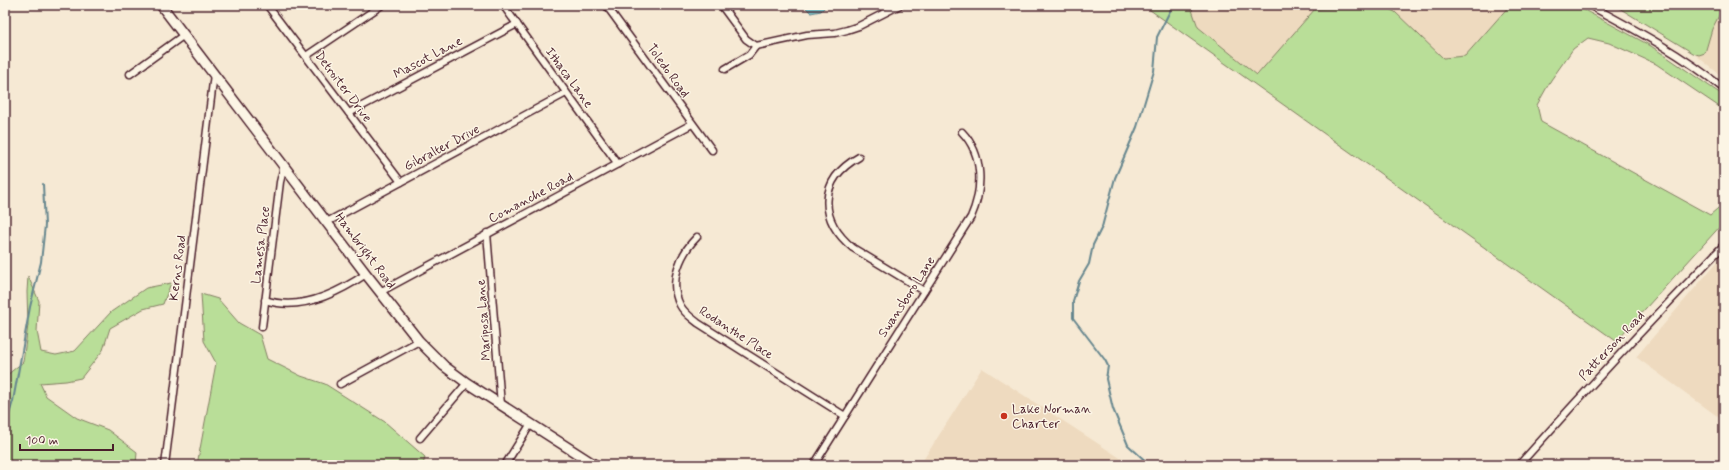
<svg xmlns="http://www.w3.org/2000/svg" width="1729" height="470" font-family="Mynerve,sans-serif">
<rect width="100%" height="100%" fill="#f6e9d4"/>
<filter id="ink" filterUnits="userSpaceOnUse"><feTurbulence type="fractalNoise" baseFrequency=".025" numOctaves="2"/><feDisplacementMap in="SourceGraphic" scale="8" xChannelSelector="R" yChannelSelector="G"/><feConvolveMatrix kernelMatrix="1 2 1 2 8 2 1 2 1" color-interpolation-filters="sRGB"/></filter>
<g filter="url(#ink)">
<g fill="#eedabf">
<path d="M1195,5H1376L1315,9L1257,75L1198,27L1192,10Z"/>
<path d="M1381,5H1510L1465,56L1443,58L1395,12Z"/>
<path d="M1724,6V78L1693,53L1699,55L1705,53L1712,29Z"/>
<path d="M1724,254V421L1636,357Z"/>
<path d="M982,368L1131,465H920Z"/>
</g>
<g fill="#b9de98" stroke="#827e62">
<path d="M1143,5H1195L1192,10L1198,27L1257,75L1315,9L1381,5L1395,12L1443,58L1465,56L1510,5H1575L1651,46L1724,96V110L1656,64L1609,43L1588,38L1573,49L1551,80L1537,105L1541,122L1710,215L1724,203V222L1616,341Z"/>
<path d="M1614,5H1724V6L1712,29L1705,53L1699,55L1693,53Z"/>
<path d="M28,276L39,301L37,331L41,352L56,355L75,351L111,312L146,288L171,283L163,304L143,309L110,328L103,350L81,378L66,381L40,383L46,396L77,418L108,430L137,452L136,465H5V375H7L23,362L28,325L27,292Z"/>
<path d="M201,294L218,299L239,323L260,335L267,359L301,376L325,384L385,422L425,457L423,465H197L216,363L204,341Z"/>
</g>
<path fill="#79cbd0" stroke="#66868e" d="M806,5H827L821,11L811,13L806,8Z"/>
<g fill="none" stroke-linecap="round" stroke-linejoin="round">
<g stroke="#66868e" stroke-width="2">
<path d="M5,428L13,401L30,307L41,262L45,225L43,184"/>
<path d="M1150,465L1128,445L1113,409L1106,379L1108,366L1105,360L1073,318V301L1079,281L1089,264L1093,245L1102,227L1115,178L1137,127L1154,71L1157,37L1173,5"/>
</g>
<defs>
<g id="street">
<path d="M267,5L401,182"/>
<path d="M503,5L618,164"/>
<path d="M606,5L712,150"/>
<path d="M721,5L746,39L756,46"/>
<path d="M1589,5C1636,30 1683,55 1724,89"/>
<path d="M306,56L382,5"/>
<path d="M725,69L749,55L756,46L807,35L835,33L847,30L859,26L900,5"/>
<path d="M130,74L184,35"/>
<path d="M349,113L517,24"/>
<path d="M859,157C818,180 818,219 853,248L924,291"/>
<path d="M327,222L566,93"/>
<path d="M487,233L501,405"/>
<path d="M697,237C680,254 668,282 680,305C684,313 692,318 698,323L845,416"/>
<path d="M380,292L692,124"/>
<path d="M265,300C300,312 338,293 366,274"/>
<path d="M262,327L280,182L284,166"/>
<path d="M340,384L419,341"/>
<path d="M420,438L467,383"/>
<path d="M165,465L214,74"/>
<path d="M505,465L530,425"/>
<path d="M814,465L971,217C983,190 984,155 962,132"/>
<path d="M1519,465C1586,390 1654,317 1724,245"/>
</g>
<path id="secondary" d="M161,5L366,274L419,341L444,366L467,383L595,465"/>
</defs>
<use href="#street" stroke="#4a1f2b" stroke-width="9"/>
<use href="#secondary" stroke="#4a1f2b" stroke-width="12"/>
<use href="#street" stroke="#fcf5e5" stroke-width="6"/>
<use href="#secondary" stroke="#fcf5e5" stroke-width="9"/>
</g>
</g>
<circle fill="#c8321e" stroke="#fcf5e5" stroke-width="1.5" cx="1004" cy="416" r="4"/>
<g text-anchor="middle" dominant-baseline="central" stroke-width="3" stroke-linejoin="round" paint-order="stroke">
<g font-size="13" fill="#4a1f2b" stroke="#fcf5e5">
<text transform="translate(428 58) rotate(-28)">Mascot Lane</text>
<text transform="translate(668 71) rotate(54)">Toledo Road</text>
<text transform="translate(569 78) rotate(54)">Ithaca Lane</text>
<text transform="translate(343 87) rotate(53)">Detroiter Drive</text>
<text transform="translate(442 148) rotate(-28)">Gibralter Drive</text>
<text transform="translate(531 198) rotate(-28)">Comanche Road</text>
<text transform="translate(261 245) rotate(-83)">Lamesa Place</text>
<text transform="translate(365 251) rotate(53)">Hambright Road</text>
<text transform="translate(178 268) rotate(-83)">Kerns Road</text>
<text transform="translate(907 297) rotate(-57)">Swansboro Lane</text>
<text transform="translate(484 320) rotate(-94)">Mariposa Lane</text>
<text transform="translate(736 333) rotate(33)">Rodanthe Place</text>
<text transform="translate(1612 346) rotate(-47)">Patterson Road</text>
</g>
<g font-size="13" fill="#4a1f2b" stroke="#fcf5e5" text-anchor="start">
<text x="1012" y="409">Lake Norman<tspan x="1012" dy="15">Charter</tspan></text>
</g>
</g>
<rect width="1729" height="470" fill="none" stroke="#fcf5e5" stroke-width="20"/>
<rect x="10" y="10" width="1709" height="450" fill="none" stroke="#4a1f2b" stroke-width="1.5" filter="url(#ink)"/>
<path d="M20 444v6h93v-6" fill="none" stroke="#4a1f2b" stroke-width="2"/>
<text x="26" y="444" font-size="12" fill="#4a1f2b" stroke="#fcf5e5" stroke-width="3" paint-order="stroke">100 m</text>
</svg>
